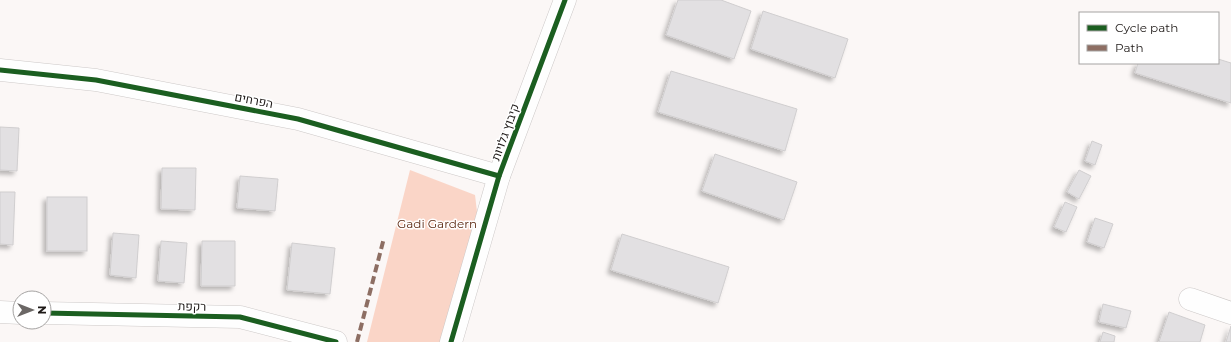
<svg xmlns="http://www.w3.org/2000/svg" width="1231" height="342" font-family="Montserrat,Heebo,sans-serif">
<defs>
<filter id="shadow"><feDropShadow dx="-3.5" dy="3.5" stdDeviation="2" flood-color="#0004"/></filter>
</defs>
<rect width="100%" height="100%" fill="#fbf7f6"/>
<path fill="#fad5c7" d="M410,170L475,195L478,220L440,342H367Z"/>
<g fill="#e2e0e2" stroke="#d0cecf" filter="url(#shadow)">
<path d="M678,0H721L751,11L734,59L666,35Z"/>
<path d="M763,11L848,39L835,78L751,49Z"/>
<path d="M1218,59L1231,63V103L1135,73L1138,63H1218Z"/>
<path d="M671,71L797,109L785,151L658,112Z"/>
<path d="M0,127L19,128L17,171L0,170Z"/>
<path d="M1092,141L1102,145L1095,165L1085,161Z"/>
<path d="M715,154L797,182L784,220L702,191Z"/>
<path d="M162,168H196L195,210L161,209Z"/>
<path d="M1079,170L1091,176L1079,199L1067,192Z"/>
<path d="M240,176L278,179L275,211L237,208Z"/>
<path d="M0,192H15L13,245L0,244Z"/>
<rect x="47" y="197" width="40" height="54"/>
<path d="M1065,202L1077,207L1066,232L1054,227Z"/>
<path d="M1095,218L1113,224L1104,248L1087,242Z"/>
<path d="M113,233L139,235L136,278L110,275Z"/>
<path d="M622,234L729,267L718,303L611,270Z"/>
<path d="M161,241L187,243L184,283L158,281Z"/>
<path d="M202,241H235V286H201Z"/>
<path d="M292,243L335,248L330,294L287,290Z"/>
<path d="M1103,304L1131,311L1126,328L1099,322Z"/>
<path d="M1169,312L1205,325L1200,342H1159Z"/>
<path d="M1231,326V342H1226Z"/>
<path d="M1103,332L1115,336L1114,342H1100Z"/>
</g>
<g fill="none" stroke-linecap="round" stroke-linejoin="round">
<defs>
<g id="minor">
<path d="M0,70L96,80L298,119L499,176"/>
<path d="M1190,299L1231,313"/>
<path d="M0,312L20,313"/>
<path d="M44,313L240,317L336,342"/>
<path d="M451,342L499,176L565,0"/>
</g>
</defs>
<use href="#minor" stroke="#cdc9c8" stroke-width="23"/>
<use href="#minor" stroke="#fefefe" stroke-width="22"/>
<path stroke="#8d6e63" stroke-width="4" stroke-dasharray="8 4" stroke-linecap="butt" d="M357,342L384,238"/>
<defs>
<g id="cycleway">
<path d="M0,70L96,80L298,119L499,176"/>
<path d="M44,313L240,317L336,342"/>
<path d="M451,342L499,176L565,0"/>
</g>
</defs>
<use href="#cycleway" stroke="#fff" stroke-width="8"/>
<use href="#cycleway" stroke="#1b5e20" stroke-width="5"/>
</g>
<g text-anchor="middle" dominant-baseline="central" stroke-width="3" stroke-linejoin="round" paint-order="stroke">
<g font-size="12" fill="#1e1917" stroke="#fff">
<text transform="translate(254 100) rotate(11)">הפרחים</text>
<text transform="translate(505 132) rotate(-70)">קיבוץ גלויות</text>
<text transform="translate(192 306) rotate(1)">רקפת</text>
</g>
<g font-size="12" fill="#5d2a13" stroke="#fff">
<text x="437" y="223">Gadi Gardern</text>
</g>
</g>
<rect x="1079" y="12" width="140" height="52" fill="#ffffff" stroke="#a5a3a2"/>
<rect x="1087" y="25" width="20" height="6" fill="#1b5e20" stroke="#a5a3a2"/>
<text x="1115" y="32" font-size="12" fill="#1e1917">Cycle path</text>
<rect x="1087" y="45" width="20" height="6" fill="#8d6e63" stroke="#a5a3a2"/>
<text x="1115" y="52" font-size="12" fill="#1e1917">Path</text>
<g transform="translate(32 310) rotate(90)"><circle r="19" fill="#ffffff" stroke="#a5a3a2"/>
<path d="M0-3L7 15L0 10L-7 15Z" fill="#6b6765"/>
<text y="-6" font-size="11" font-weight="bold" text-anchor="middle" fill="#1e1917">N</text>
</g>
</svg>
